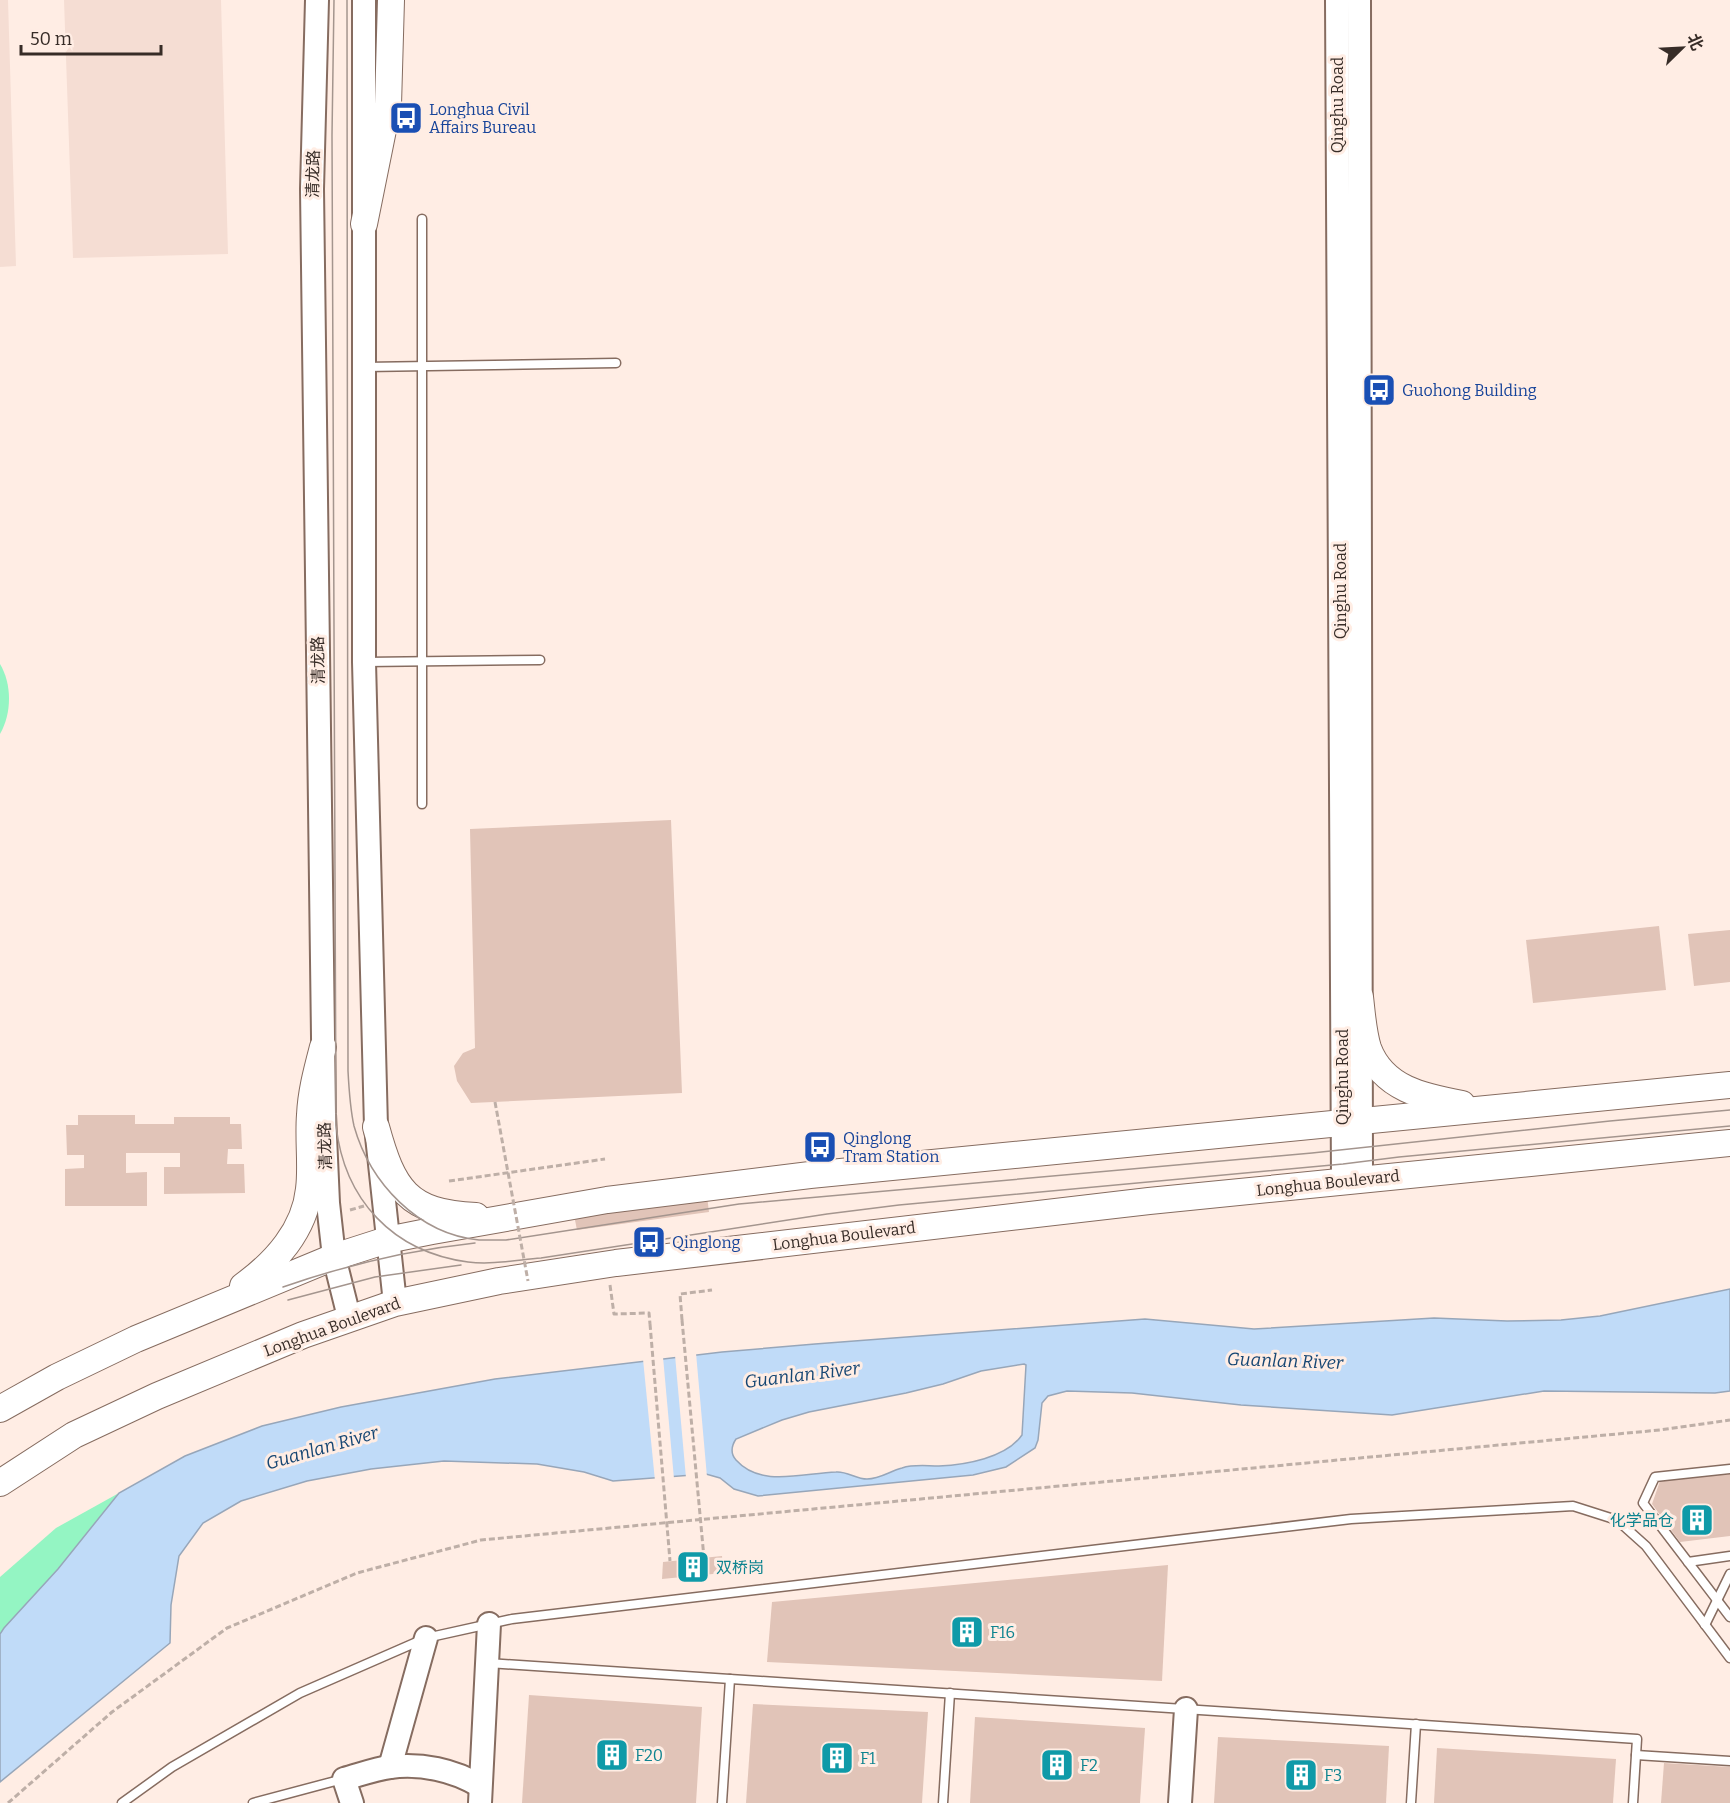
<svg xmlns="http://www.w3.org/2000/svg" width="1730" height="1803" font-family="Bitter,'Noto Sans SC',serif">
<rect width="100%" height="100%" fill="#ffede4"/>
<g fill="#f5ddd3">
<path d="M0,0H8L16,266L0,267Z"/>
<path d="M64,0H221L228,254L73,258Z"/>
</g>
<g fill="#94f5c3">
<path d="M0,664C12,684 12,713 0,734Z"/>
<path d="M119,1493L58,1569L0,1634V1577L56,1528Z"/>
</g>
<path fill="#c0dbf8" stroke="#97a6b9" stroke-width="1.5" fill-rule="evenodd" d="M1730,1289V1391L1715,1393L1544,1391L1392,1415L1241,1405L1132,1393L1067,1391L1048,1396L1042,1403L1038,1440L1035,1448L1006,1467L973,1475L758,1496L734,1489L720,1478L706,1474L613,1481L584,1472L537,1464L444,1461L371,1469L307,1481L241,1501L203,1523L179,1556L171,1605L170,1643L0,1782V1634L4,1628L58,1569L119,1493L185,1456L262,1426L341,1407L495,1379L722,1352L815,1344L1145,1319L1254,1329L1434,1318L1507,1321L1561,1320L1600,1316ZM1024,1364L1026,1365L1022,1435C1006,1458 965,1465 939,1466C926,1466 914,1464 902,1468C890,1471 880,1479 867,1479C856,1479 847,1471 836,1472C803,1473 761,1488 736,1460C730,1453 732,1445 736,1439L782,1420L809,1412L906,1393L943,1384L981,1371Z"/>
<g fill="#ffede4">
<path d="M696,1353L707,1477L686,1478L675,1355Z"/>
<path d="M663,1357L674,1479L655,1481L643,1359Z"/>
</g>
<g fill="#e1c4b8">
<path d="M671,820L682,1093L471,1103L457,1081L454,1066L463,1053L475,1048L470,829Z"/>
<path d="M1659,926L1666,990L1533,1003L1526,940Z"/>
<path d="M1730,930V982L1694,986L1688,934Z"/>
<path d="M78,1115H135V1124H174V1117H230V1124H241L242,1149H228L227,1164H244L245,1193L164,1194V1167H180V1153H126V1173L147,1172V1206H65V1169L84,1168V1155H67L66,1125H78Z"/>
<path d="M707,1196L709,1212L577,1230L574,1215Z"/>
<path d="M1730,1474V1536L1680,1542L1652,1504L1660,1481Z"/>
<path d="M722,1556L723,1573L662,1579L663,1562Z"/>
<path d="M1168,1565L1162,1681L767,1662L772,1602Z"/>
<path d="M529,1695L702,1707L696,1803H522Z"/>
<path d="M753,1704L928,1712L922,1803H746Z"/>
<path d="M975,1717L1145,1728L1140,1803H970Z"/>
<path d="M1218,1737L1389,1746L1386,1803H1214Z"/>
<path d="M1437,1748L1616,1759L1613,1803H1434Z"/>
<path d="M1664,1763L1730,1767V1803H1661Z"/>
</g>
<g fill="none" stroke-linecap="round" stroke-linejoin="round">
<defs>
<g id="lane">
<path d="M422,219V804"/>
<path d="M365,367L616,363"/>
<path d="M365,662L540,660"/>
<path d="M1730,1469L1655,1477L1643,1503L1730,1617"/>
<path d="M1688,1562L1730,1556"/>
<path d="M1705,1625L1730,1574"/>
<path d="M488,1663L1637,1739L1633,1803"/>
<path d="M1636,1755L1730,1761"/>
<path d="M122,1803L172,1767L300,1693L426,1638L512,1619L1351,1519L1573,1506L1617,1520L1646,1546L1730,1658"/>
<path d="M253,1803L343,1779"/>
<path d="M722,1803L730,1679"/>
<path d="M943,1803L950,1693"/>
<path d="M1411,1803L1416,1724"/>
</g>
<g id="secondary">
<path d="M317,0L312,189L324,1114L328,1203L334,1257L349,1317"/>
<path d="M364,0V662L376,1127L395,1303"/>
<path d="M1337,0L1343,1182"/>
<path d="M1359,0L1361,1180"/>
<path d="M390,1767L426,1638"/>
<path d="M352,1803L344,1779C359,1775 375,1769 390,1767C421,1763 454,1770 480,1786"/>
<path d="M480,1803L489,1624"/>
<path d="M1180,1803L1186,1709"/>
</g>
<g id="primary">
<path d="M364,224L388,105L391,0"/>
<path d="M1360,997C1362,1014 1363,1032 1368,1048C1383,1089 1424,1097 1462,1104"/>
<path d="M376,1127C393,1189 407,1213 476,1216"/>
<path d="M243,1286C275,1263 305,1230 309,1189C312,1167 308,1139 310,1115C311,1092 317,1070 323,1047"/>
<path d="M0,1409L57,1377L136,1339L334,1257L387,1240L432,1231L607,1200L810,1175L1730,1085"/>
<path d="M0,1483L74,1435L157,1396L303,1335L395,1303L499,1281L616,1263L1149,1201L1730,1143"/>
</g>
</defs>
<use href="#lane" stroke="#866c60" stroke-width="11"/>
<use href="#secondary" stroke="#866c60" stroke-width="26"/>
<use href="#primary" stroke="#866c60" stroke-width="28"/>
<g stroke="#beafa7" stroke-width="3" stroke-dasharray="6 3" stroke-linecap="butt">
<path d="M449,1181L605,1159"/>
<path d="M350,1210L364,1206"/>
<path d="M610,1285L614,1314L649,1313L650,1324"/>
<path d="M682,1320L680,1294L712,1290"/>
<path d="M8,1803L112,1712L227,1628L357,1573L481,1540L1660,1430L1730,1420"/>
</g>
<use href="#lane" stroke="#fff" stroke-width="8"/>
<use href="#secondary" stroke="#fff" stroke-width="22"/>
<use href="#primary" stroke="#fff" stroke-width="26"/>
<g stroke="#a4958e" stroke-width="1.5">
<path d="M334,0L332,135L336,1125C344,1200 393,1252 468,1262C492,1265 517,1260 541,1258L827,1214L899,1205L1343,1164L1399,1157L1730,1126"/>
<path d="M347,0L348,1071C349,1090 350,1108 354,1126C370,1183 418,1234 479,1240C488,1240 497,1240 506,1240L739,1204L1312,1153L1610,1121L1730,1110"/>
<path d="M283,1287C346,1265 409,1250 475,1243"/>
<path d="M288,1300L375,1277L461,1265"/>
</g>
<g stroke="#beafa7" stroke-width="3" stroke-dasharray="6 3" stroke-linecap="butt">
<path d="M495,1102L528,1281"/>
<path d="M682,1320L704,1558"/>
<path d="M650,1324L670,1561"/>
</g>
</g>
<defs>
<symbol id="bus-square" viewBox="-11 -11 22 22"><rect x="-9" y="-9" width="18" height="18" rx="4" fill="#1a4fb4" stroke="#ffede4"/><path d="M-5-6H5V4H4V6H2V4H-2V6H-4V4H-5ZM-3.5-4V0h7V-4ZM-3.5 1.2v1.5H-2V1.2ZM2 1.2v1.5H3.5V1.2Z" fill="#fff"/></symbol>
<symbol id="building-square" viewBox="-11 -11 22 22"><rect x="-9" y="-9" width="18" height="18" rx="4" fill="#0f9aa8" stroke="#ffede4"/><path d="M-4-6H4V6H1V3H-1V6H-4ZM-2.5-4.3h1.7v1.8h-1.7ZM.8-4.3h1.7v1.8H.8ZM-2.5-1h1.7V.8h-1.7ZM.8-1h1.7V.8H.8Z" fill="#fff"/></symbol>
</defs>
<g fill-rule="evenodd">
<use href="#bus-square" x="387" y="99" width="38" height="38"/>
<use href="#bus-square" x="1360" y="371" width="38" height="38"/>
<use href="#bus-square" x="801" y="1128" width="38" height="38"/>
<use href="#bus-square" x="630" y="1223" width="38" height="38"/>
<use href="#building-square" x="1678" y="1501" width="38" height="38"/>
<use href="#building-square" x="674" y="1548" width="38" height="38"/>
<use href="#building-square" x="948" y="1613" width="38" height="38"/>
<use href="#building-square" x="593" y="1736" width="38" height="38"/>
<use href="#building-square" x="818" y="1739" width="38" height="38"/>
<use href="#building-square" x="1038" y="1746" width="38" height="38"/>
<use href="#building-square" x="1282" y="1756" width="38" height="38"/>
</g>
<g text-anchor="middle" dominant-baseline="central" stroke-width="6" stroke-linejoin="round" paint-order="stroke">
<g font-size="16" fill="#372c27" stroke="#ffede4">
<text transform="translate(1337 105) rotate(-90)">Qinghu Road</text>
<text transform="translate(313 174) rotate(-89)">清龙路</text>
<text transform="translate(1340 591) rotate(-90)">Qinghu Road</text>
<text transform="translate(318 660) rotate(-91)">清龙路</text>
<text transform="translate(1342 1077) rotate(-90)">Qinghu Road</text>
<text transform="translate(325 1146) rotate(-92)">清龙路</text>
<text transform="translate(1328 1183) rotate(-6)">Longhua Boulevard</text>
<text transform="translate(844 1236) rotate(-7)">Longhua Boulevard</text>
<text transform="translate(332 1327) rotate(-20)">Longhua Boulevard</text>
</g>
<g font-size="16" fill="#164399" stroke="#ffede4" text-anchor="start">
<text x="429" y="109">Longhua Civil<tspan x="429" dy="18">Affairs Bureau</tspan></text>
<text x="1402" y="390">Guohong Building</text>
<text x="843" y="1138">Qinglong<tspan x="843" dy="18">Tram Station</tspan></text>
<text x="672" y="1242">Qinglong</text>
</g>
<g font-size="16" fill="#0d838f" stroke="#ffede4" text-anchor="start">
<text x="1674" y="1520" text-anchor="end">化学品仓</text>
<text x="716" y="1567">双桥岗</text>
<text x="990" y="1632">F16</text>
<text x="635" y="1755">F20</text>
<text x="860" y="1758">F1</text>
<text x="1080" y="1765">F2</text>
<text x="1324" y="1775">F3</text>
</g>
<g font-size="18" font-style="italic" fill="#164673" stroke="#ffede4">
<text transform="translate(1285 1361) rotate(2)">Guanlan River</text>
<text transform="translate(802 1375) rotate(-7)">Guanlan River</text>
<text transform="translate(322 1448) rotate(-16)">Guanlan River</text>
</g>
</g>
<g transform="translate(1682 48) rotate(66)" stroke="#ffede4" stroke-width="4.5" paint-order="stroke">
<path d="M0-4.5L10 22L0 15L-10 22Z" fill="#372c27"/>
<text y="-9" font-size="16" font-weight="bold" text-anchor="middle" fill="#372c27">北</text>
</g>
<path d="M21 45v9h140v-9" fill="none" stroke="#372c27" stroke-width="3"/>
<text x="30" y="45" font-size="18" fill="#372c27" stroke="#ffede4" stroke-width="4.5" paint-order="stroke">50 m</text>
</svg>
